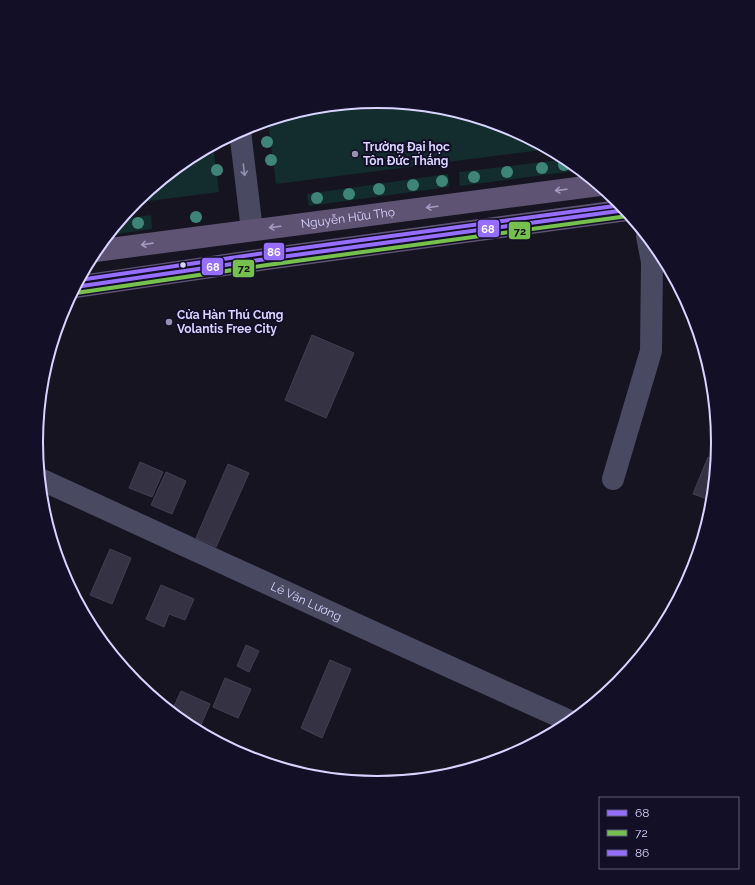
<svg xmlns="http://www.w3.org/2000/svg" width="755" height="885" font-family="Raleway,sans-serif">
<rect width="100%" height="100%" fill="#161421"/>
<g fill="#132c2d">
<path d="M378,101L444,108L508,127L550,149L276,184L268,121L311,108Z"/>
<path d="M213,145L219,192L134,203L188,158Z"/>
<path d="M568,159L581,170L460,186L459,172Z"/>
<path d="M448,174L449,187L309,206L307,194Z"/>
<path d="M151,215L152,229L109,235L121,219Z"/>
</g>
<g fill="#343243" stroke="#433f54">
<path d="M312,335L354,353L326,418L285,400Z"/>
<path d="M708,457L717,461L713,501L693,494Z"/>
<path d="M140,462L163,472L152,497L129,488Z"/>
<path d="M228,464L249,473L216,547L196,538Z"/>
<path d="M166,472L186,481L172,514L151,505Z"/>
<path d="M110,549L131,558L112,604L90,595Z"/>
<path d="M161,585L194,599L185,620L169,614L164,627L146,619Z"/>
<path d="M246,645L259,651L249,672L237,666Z"/>
<path d="M330,660L351,669L322,738L301,728Z"/>
<path d="M225,678L251,689L238,718L213,707Z"/>
<path d="M134,682L156,691L153,698L136,684Z"/>
<path d="M181,691L210,704L200,727L177,717L171,713Z"/>
</g>
<g fill="none" stroke-linecap="round" stroke-linejoin="round">
<g stroke="#4a4962" stroke-width="22">
<path d="M240,131L252,230"/>
<path id="s1" d="M40,479C217,560 394,643 572,722"/>
<path d="M613,479L651,351L652,262L647,236"/>
</g>
<g stroke="#5e5373" stroke-width="22">
<path id="s2" d="M95,251L600,185"/>
<path d="M75,287L266,259L627,210"/>
</g>
<defs>
<path id="bus-1" d="M75,287L266,259L626,210"/>
<path id="bus-2" d="M76,293L267,265L628,216"/>
<path id="bus-3" d="M79,280L265,253L622,205"/>
</defs>
<use href="#bus-1" stroke="#130f26" stroke-width="7"/>
<use href="#bus-2" stroke="#130f26" stroke-width="7"/>
<use href="#bus-3" stroke="#130f26" stroke-width="7"/>
<use href="#bus-1" stroke="#966eff" stroke-width="4"/>
<use href="#bus-2" stroke="#76c04d" stroke-width="4"/>
<use href="#bus-3" stroke="#966eff" stroke-width="4"/>
</g>
<g fill="#3e8478">
<circle cx="267" cy="142" r="6"/>
<circle cx="271" cy="160" r="6"/>
<circle cx="564" cy="165" r="6"/>
<circle cx="542" cy="168" r="6"/>
<circle cx="217" cy="170" r="6"/>
<circle cx="507" cy="172" r="6"/>
<circle cx="474" cy="177" r="6"/>
<circle cx="442" cy="181" r="6"/>
<circle cx="413" cy="185" r="6"/>
<circle cx="379" cy="189" r="6"/>
<circle cx="349" cy="194" r="6"/>
<circle cx="317" cy="198" r="6"/>
<circle cx="196" cy="217" r="6"/>
<circle cx="138" cy="223" r="6"/>
</g>
<defs><path id="oneway-shaft" d="M-6 0H5M1.5-3L5.5 0L1.5 3" fill="none" stroke-width="1.6" stroke-linecap="round" stroke-linejoin="round"/></defs>
<use stroke="#928eb0" href="#oneway-shaft" transform="translate(244 170) rotate(83)"/>
<g stroke="#a29ac0">
<use href="#oneway-shaft" transform="translate(561 190) rotate(173)"/>
<use href="#oneway-shaft" transform="translate(432 207) rotate(173)"/>
<use href="#oneway-shaft" transform="translate(275 227) rotate(173)"/>
<use href="#oneway-shaft" transform="translate(147 244) rotate(172)"/>
</g>
<g fill="#9591b1" stroke="#130f26" stroke-width="1.5">
<circle cx="355" cy="154" r="4"/>
<circle cx="169" cy="322" r="4"/>
</g>
<circle fill="#d9d4ff" stroke="#130f26" stroke-width="1.5" cx="183" cy="265" r="3.5"/>
<g text-anchor="middle" dominant-baseline="central" stroke-width="4" stroke-linejoin="round" paint-order="stroke">
<g font-size="12" font-weight="bold" fill="#d9d4ff" stroke="#130f26" text-anchor="start">
<text x="363" y="147">Trường Đại học<tspan x="363" dy="14">Tôn Đức Thắng</tspan></text>
<text x="177" y="315">Cửa Hàn Thú Cưng<tspan x="177" dy="14">Volantis Free City</tspan></text>
</g>
<g font-size="12" fill="#d9d4ff" stroke="#130f26">
<text stroke="none"><textPath href="#s2" startOffset="255">Nguyễn Hữu Thọ</textPath></text>
<text stroke="none"><textPath href="#s1" startOffset="293">Lê Văn Lương</textPath></text>
</g>
</g>
<path d="M0 0H755V885H0ZM43 442a334 334 0 1 1 668 0a334 334 0 1 1-668 0Z" fill="#130f26" fill-rule="evenodd"/>
<path fill="none" stroke="#d9d4ff" stroke-width="2" d="M43 442a334 334 0 1 1 668 0a334 334 0 1 1-668 0Z"/>
<g stroke="#130f26" stroke-width="1.5">
<rect x="477" y="219" width="23" height="19" rx="4" fill="#966eff"/>
<rect x="508" y="221" width="23" height="19" rx="4" fill="#76c04d"/>
<rect x="263" y="242" width="22" height="19" rx="4" fill="#966eff"/>
<rect x="201" y="257" width="23" height="19" rx="4" fill="#966eff"/>
<rect x="232" y="259" width="23" height="19" rx="4" fill="#76c04d"/>
</g>
<g font-size="11" text-anchor="middle" font-weight="bold" fill="#fff">
<text x="488" y="233">68</text>
<text x="274" y="256">86</text>
<text x="213" y="271">68</text>
</g>
<g font-size="11" text-anchor="middle" font-weight="bold" fill="#111">
<text x="520" y="235">72</text>
<text x="244" y="272">72</text>
</g>
<rect x="599" y="797" width="140" height="72" fill="#130f26" stroke="#625e7d"/>
<rect x="607" y="810" width="20" height="6" fill="#966eff" stroke="#625e7d"/>
<text x="635" y="817" font-size="12" fill="#d9d4ff">68</text>
<rect x="607" y="830" width="20" height="6" fill="#76c04d" stroke="#625e7d"/>
<text x="635" y="837" font-size="12" fill="#d9d4ff">72</text>
<rect x="607" y="850" width="20" height="6" fill="#966eff" stroke="#625e7d"/>
<text x="635" y="857" font-size="12" fill="#d9d4ff">86</text>
</svg>
